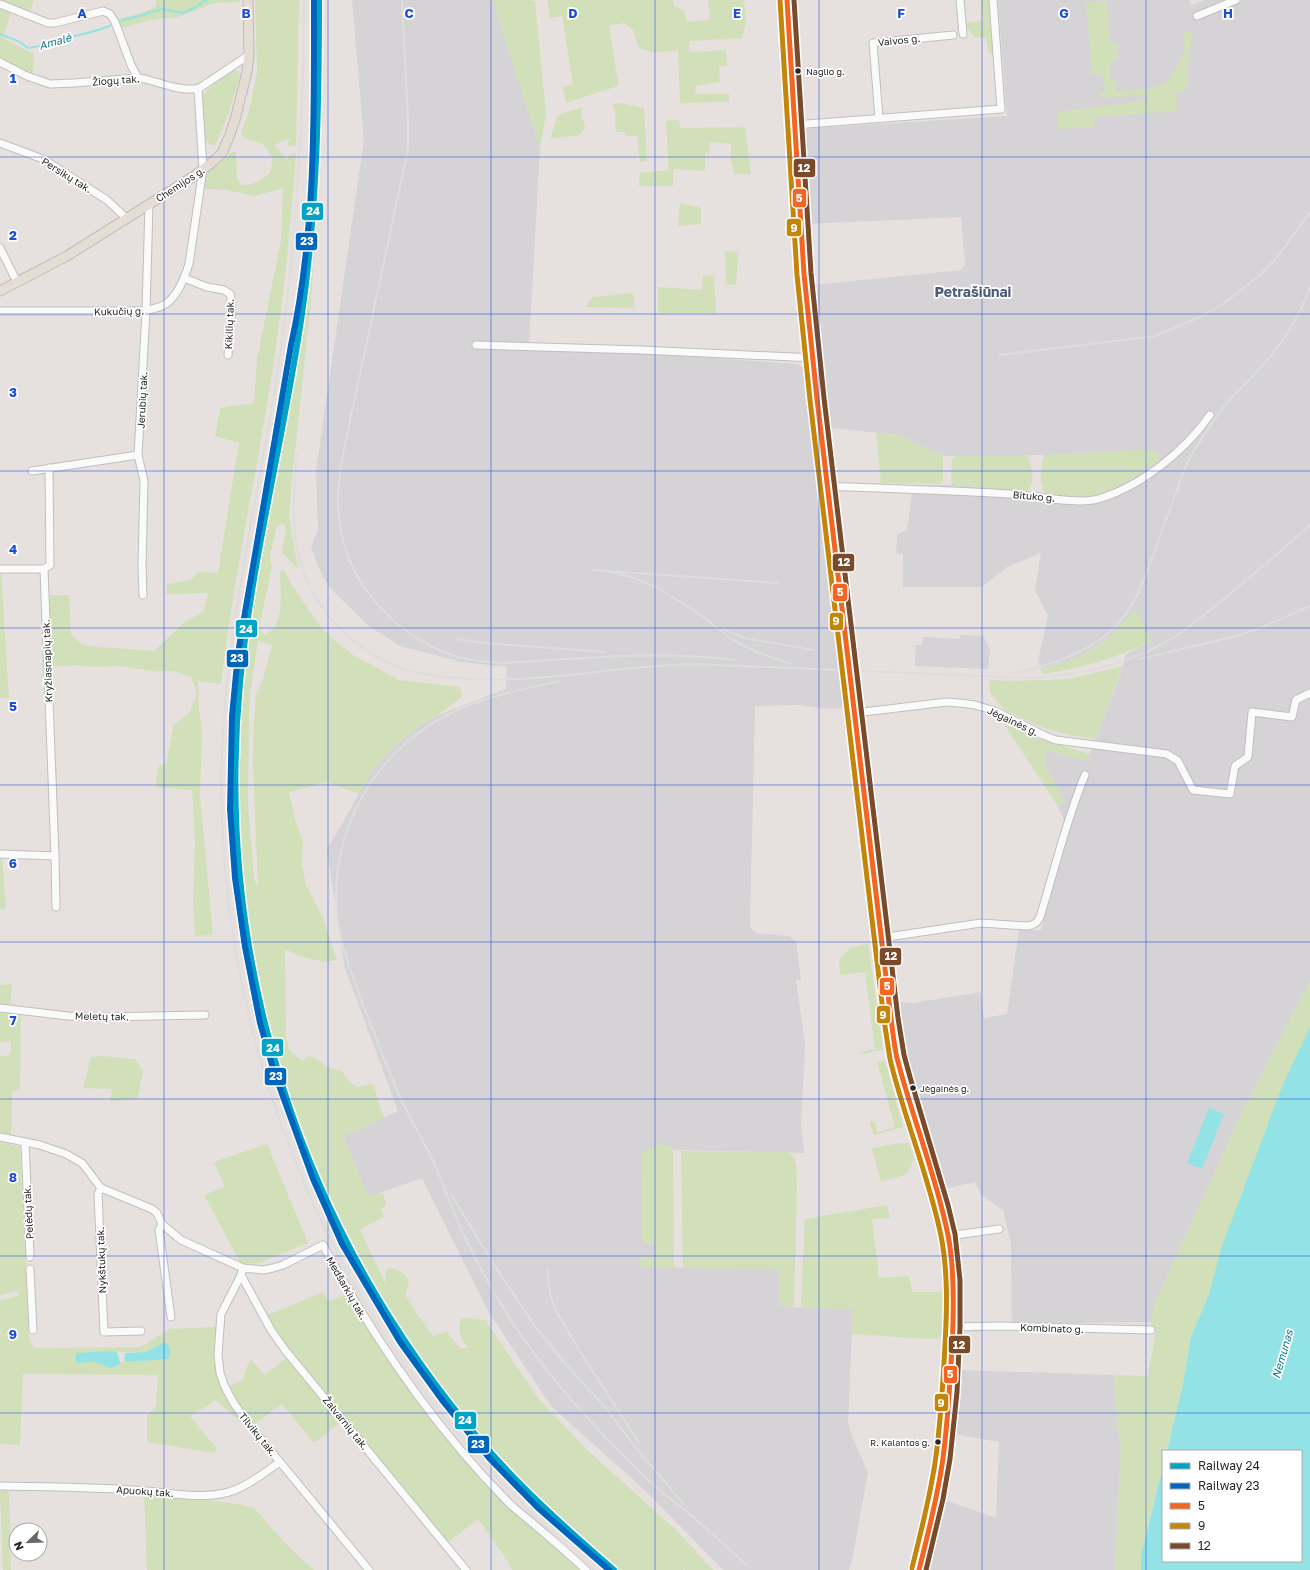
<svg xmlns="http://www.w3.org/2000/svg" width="1310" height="1570" font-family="'Golos Text',sans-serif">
<rect width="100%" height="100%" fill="#e6e1de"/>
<g fill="#d5d3d6">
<path d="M352,0H493L540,148L529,345L797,364L802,367L808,373L848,708L830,709L800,705L755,706L750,927L756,933L788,936L796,941L801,980H796L805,1044L801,1125L804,1153L673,1150L670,1146L647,1244L657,1245L656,1256L640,1267L779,1269V1305L794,1307L853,1309L848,1423L852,1436L868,1472L852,1561L849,1570H723L649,1494L551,1406L488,1311L422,1178L368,1197L343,1136L398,1111L345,968L327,850L373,769L395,745L421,725L438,715L506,689L507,667L462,662L400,646L369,626L332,590L322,575L311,548L318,529L316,471L364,140Z"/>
<path d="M998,0H1189L1192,5L1205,0H1310V981L1244,1109L1157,1298L1150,1322L1012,1324L1011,1243L1003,1210L981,1195L975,1182L943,1189L919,1112V1102L913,1077L906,1062L901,1044L895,1002L913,1003L981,992L984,1018L1007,1014L1019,930H1041L1065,822L1057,805L1065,802L1046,767V750L1084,760L1088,759L1120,676L1126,654L1152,641L1135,611L1112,635L1090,651L1076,658L1041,669L1038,661L1048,616L1035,590L1041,553L1007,567L982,587H903V554L896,553L897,534L907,530L913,485H952L997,488L1085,498L1117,486L1161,460L1056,455L943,456L899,435L828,428L812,285L962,270L965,264L961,217L806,224L800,129L1007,116Z"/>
<path d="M960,635L984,636L990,650L988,669L915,666L916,645H922V637L960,639Z"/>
<path d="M960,1370L1114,1375L1118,1432L1121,1445L1115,1570H926L942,1499L996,1518L999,1442L954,1434L955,1398L960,1382Z"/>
</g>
<g fill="#d1e0b8" fill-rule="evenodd">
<path d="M0,0H34L29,15L12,9L3,38L34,54L32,78L0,62Z"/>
<path d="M156,0H240V2L214,3L178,17L156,19L120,28L115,19C129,16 143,14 156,6Z"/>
<path d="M255,0H299L296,146L287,145L290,138L274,145L287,160L290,155L296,154C291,228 283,301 272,374C256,477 233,580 221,684L198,681L199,709L202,730L200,796L213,935L195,936L193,902L195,840L192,790L156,787L158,765L166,764L174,725L190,712L197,693L191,677L173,671H152L119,666L90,667L76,665L48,667L45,595H69L71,634L80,643L86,646L154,651L185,622L204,611L208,593L166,594L167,584L190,580L199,572L218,573L239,443L215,436L220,408L247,404H254L257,359L281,240L283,188L255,196L227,190L204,189L205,174L232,152H236L237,179L242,185C254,186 261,180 270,173L273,159C270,154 267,148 264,145C256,139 249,143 241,134L249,111L257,73Z"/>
<path d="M493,0H530L535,2L546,114L540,148Z"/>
<path d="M547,0H673L674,6L684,10L687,22L710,20L708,0H744L746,23L742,38L689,41L690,52L726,50L727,66H719L720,82L695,86L696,94H729V102L680,103L678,50L653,53L639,48L633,30L624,23L609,26L618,82V86L566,103L562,87L573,85L562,16L550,18Z"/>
<path d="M981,0H989L994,56L989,53L986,38L974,37L964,23L983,21Z"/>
<path d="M1106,0L1110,43L1117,42L1118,57L1110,63L1111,80H1116V91L1144,89L1160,86L1168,80L1183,56L1184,32L1193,31L1187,70L1188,90L1176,91L1177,111L1094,117L1095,127L1058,129V112L1148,100L1146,95L1100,98L1099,93L1105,92L1103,74L1092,75L1086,3Z"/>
<path d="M233,69L240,75L228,115L215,145H211L204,138L203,95L214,84Z"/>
<path d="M620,103L644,108L647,161L640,162L637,136H625V132H616L615,117H616C616,112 613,110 613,104Z"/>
<path d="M582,107L581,119H583L585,128L579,135L550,139L558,115Z"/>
<path d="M678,120L681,128L745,127L751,174H734L731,160V144L710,142L709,153H705V171L673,169V186H639L640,173L669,170L666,121Z"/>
<path d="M680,203L701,208V224L678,226Z"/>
<path d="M317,219L310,311L291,489L289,517L298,569L282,553L286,527L282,523L276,528L270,557L272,567L259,627L264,635C286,629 280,588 280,571L283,569L292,585L319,625L335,641L353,655L399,680L460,687L462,697L438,715L421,725L395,745L373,769L360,794L326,782L289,792L295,819L303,842L302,863L306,885L323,918L337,960L325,962L302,957L285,949L286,1038L290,1051L302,1061L309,1056C323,1060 324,1070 341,1070L348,1080L356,1087L373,1084L384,1118L343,1136L368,1196L383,1193L386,1204L381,1210L384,1217L360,1229L385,1283L386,1270L394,1268L404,1274L409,1282L405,1294L415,1311L433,1336L447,1332L460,1349L467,1347C461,1338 456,1330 461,1319L467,1318L485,1320L538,1398L586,1449L676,1530L713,1570H685L684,1569L683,1570H621L571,1529L524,1485L480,1434L430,1372L374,1284L334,1206L305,1139L282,1072L266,1012L248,924L244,892L238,807L240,711L251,619L278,458L301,343ZM258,641L272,645L263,679L256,694L254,721L253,764L258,888L254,879L248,804L249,722L250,693Z"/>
<path d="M725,251L738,252L736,285L726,284Z"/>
<path d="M703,275L714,276L716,313H658V287L702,290Z"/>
<path d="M634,293V308L586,307L592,297Z"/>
<path d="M876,433L899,435L943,456V480L940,484L881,483Z"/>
<path d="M1153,449L1161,460C1139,473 1111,495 1085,498C1074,499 1057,494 1045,493C1039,482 1039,466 1045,455Z"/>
<path d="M956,455H1026C1032,466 1036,479 1028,491L952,485L951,481L952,460Z"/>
<path d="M0,571H1L9,698H0Z"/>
<path d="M1135,610L1152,641C1117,658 1081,668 1043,674L1041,669C1057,664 1073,660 1088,652C1107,642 1121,626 1135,610Z"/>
<path d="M1123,666L1096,739L1065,734L1041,727L1005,710L990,693L989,680L1012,681L1069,679Z"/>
<path d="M1002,721L1038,739L1090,754L1088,759L1084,760L1046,751V767L1065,802L1057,805Z"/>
<path d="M0,857H2L6,909L0,910Z"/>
<path d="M868,944L883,1050L860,1054L859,1052L875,1049L865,972L840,975L839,960L851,947Z"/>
<path d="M1310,981V1103L1209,1294L1191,1337L1183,1384L1167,1451H1163V1466L1141,1556V1570H1115L1121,1445L1118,1432L1114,1375L1148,1376L1156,1330L1150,1322L1157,1298L1244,1109Z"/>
<path d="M12,984L10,1007L0,1006V985Z"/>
<path d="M21,1011L20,1089L12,1092L11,1137L0,1134V1056H8L11,1054V1041L0,1042V1012L13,1013Z"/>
<path d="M104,1056L135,1059L143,1071L138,1098L110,1102L112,1089L83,1088L91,1057Z"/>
<path d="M885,1061L903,1127L874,1135L869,1122L874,1121L878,1132L895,1127L877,1062Z"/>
<path d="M0,1142L20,1147L29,1338L34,1347L38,1348L140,1347L170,1329L220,1327L219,1346L225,1387L242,1381L250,1359L265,1375L286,1358L341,1422L314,1443L282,1404L251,1427L247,1422L243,1425L216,1400L190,1416L217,1449L214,1453L147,1442V1416L156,1406L158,1375L23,1374L20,1445L0,1444V1300L19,1296L18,1291L0,1295ZM165,1342L168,1345L169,1348L149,1361L145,1359L120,1362L117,1367L94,1362L111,1351L141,1353L146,1352Z"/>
<path d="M900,1143H909L914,1158L907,1174L881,1182L872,1148Z"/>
<path d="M267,1144L308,1243L259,1263L241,1264L204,1195L225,1187L214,1162Z"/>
<path d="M660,1144L670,1146L673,1150L674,1268L640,1267V1260L642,1257L656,1256L657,1245L644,1243L641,1238L642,1155C648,1148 651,1145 660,1144Z"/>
<path d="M681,1151L788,1152L793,1156L796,1164L797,1184L794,1307L779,1305V1269L683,1268Z"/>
<path d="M887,1205L890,1218L872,1219L879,1278L909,1276L912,1292H946L945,1338L927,1339L852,1334L853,1309L803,1308L801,1303L805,1219Z"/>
<path d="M323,1292L328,1301L346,1295C394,1373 447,1448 513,1511C535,1532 559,1551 582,1570H512L507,1560L478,1519L448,1542L285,1350L265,1315C283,1311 304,1299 323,1292Z"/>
<path d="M4,1488L7,1489L9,1494L11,1570H3L0,1493Z"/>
<path d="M144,1494L224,1502L253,1507L289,1547L314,1570H147Z"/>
</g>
<g fill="#93e3e6">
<path d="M1310,1027V1570H1141V1556L1163,1466V1561H1301V1451H1167L1183,1384L1191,1337L1209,1294L1222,1246L1281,1089Z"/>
<path d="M1209,1108L1224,1114L1202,1169L1187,1163Z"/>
<path d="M165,1342C171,1346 171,1354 168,1359C153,1361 141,1360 126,1362L124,1359L125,1353L146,1352Z"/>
<path d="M111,1351L117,1352L120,1362L119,1365C106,1372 105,1363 94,1362C89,1361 83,1363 77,1363C75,1359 74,1357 77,1353Z"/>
</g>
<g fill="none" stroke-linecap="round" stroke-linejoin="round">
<g stroke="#93e3e6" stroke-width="2">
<path d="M118,22L162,9L183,13L196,7L204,1L208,0"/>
<path d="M0,34L20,42L28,48C42,47 54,41 67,38C83,34 98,31 112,25"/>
</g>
<defs>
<g id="minor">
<path d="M960,0L963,34"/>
<path d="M0,4L48,23H55L103,11L110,14L115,22L131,65L138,78"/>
<path d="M1197,16L1236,0"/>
<path d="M0,62L27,76L50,84L74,83L138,78L145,79L173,87L185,89H198L249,55"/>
<path d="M879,118L873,43L953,35"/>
<path d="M794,125L1001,109L993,0"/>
<path d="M0,143L43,159L107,200L126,218"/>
<path d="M0,248L17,282"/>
<path d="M184,278L207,287L224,290L230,294L231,298V318L228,355"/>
<path d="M0,311H146C151,309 157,308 162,306C177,299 184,279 189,264L203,169L198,89"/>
<path d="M476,345L641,350L814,358"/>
<path d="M32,471L138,455"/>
<path d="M828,486C889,489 950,490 1010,494C1033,495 1077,505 1098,499C1140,487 1185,451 1210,415"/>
<path d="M0,569H44"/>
<path d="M143,595L142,566L144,481L138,455L146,311L149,204"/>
<path d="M855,713L947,702L960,703L975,705L995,711L1043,735L1056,740L1167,754L1178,761L1193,790L1230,794L1235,766L1248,757L1252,712L1292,717L1296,700L1310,693"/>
<path d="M0,854L55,856L44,569L50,565L49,468"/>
<path d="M55,856L56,907"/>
<path d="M881,938L981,923L1027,926C1034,925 1037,923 1040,917C1055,869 1066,820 1085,775"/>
<path d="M0,1008L68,1016L101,1017L205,1015"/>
<path d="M0,1137L40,1145L66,1154L82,1163L101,1188L152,1209L157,1213L162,1224L181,1240L243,1268L263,1270L273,1268L283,1265L323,1245C374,1339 433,1426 508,1502C517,1511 527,1518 536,1526C553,1540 570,1555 586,1570"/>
<path d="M25,1143L30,1257"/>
<path d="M101,1188L98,1194L104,1332L141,1331"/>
<path d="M162,1224L159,1230L171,1317"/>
<path d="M948,1236L999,1229"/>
<path d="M243,1268L241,1275L271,1330L285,1350L466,1570"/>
<path d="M30,1269L33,1330"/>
<path d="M241,1275L221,1314L218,1355L220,1373L225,1387L233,1402L247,1422L369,1570"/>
<path d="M953,1327L1001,1326L1151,1330"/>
<path d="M0,1486C49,1487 98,1487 146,1491C172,1493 199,1499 225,1493C246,1488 262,1474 280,1462"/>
</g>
<g id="major">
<path d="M787,0L794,125L804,274L817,399L891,1019L897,1056L903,1079L941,1207L948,1236L953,1280V1327L950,1392L943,1458L936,1497L919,1570"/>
<path d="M0,291L67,256L194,176L210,164L222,153L229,137L235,120L247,72L249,55L248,0"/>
</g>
</defs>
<use href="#minor" stroke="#c0bfbf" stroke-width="9"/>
<use href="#major" stroke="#bfbdbc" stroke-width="11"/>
<use href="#minor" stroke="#fbfafa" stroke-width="7"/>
<use href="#major" stroke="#e5ddd3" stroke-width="9"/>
<g stroke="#ddd" stroke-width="2">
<path d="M304,0C304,130 295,260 275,389C257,497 233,605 224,715C206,960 285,1212 435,1406C482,1466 536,1521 594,1570"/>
<path d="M402,0L408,120V149L343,454C337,486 335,518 346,550C361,598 409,643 458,657C473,661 488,662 503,663C581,659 658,650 735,660"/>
<path d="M999,355L1155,336L1198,318L1223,304L1260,275L1275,260L1310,212"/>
<path d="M297,454C291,524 288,578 343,631C361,648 382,663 407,670C423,675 440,676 457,678C536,685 614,666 692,664L1033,678C1084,675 1136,662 1179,634C1195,623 1210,610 1225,598C1254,574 1282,550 1310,525"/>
<path d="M592,570L777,583"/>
<path d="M607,571L634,578L660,589L702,616L731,639L759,653L791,664"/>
<path d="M724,629L744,638L814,650"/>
<path d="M457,639L484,643L605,652"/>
<path d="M1139,659L1236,636L1258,629L1310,606"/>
<path d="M1011,673C1045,668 1088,653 1113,629C1133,610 1142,586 1151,561C1159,540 1166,519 1174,498C1180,481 1186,462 1197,446C1205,433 1213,420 1223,408C1237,390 1255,375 1270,357C1287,336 1302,312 1310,286"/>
<path d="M559,681C524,689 480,698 449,714C368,754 322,845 340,934C345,958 355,982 363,1005C376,1037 387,1070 402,1101C412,1122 424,1142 434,1163C445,1187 453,1213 465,1237C491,1292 524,1345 564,1391C590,1422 618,1451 647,1479C664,1494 683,1508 700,1523C716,1536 731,1551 747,1566"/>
<path d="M451,1194L493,1263L536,1328L569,1368L603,1405L641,1454L683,1503"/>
<path d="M547,1270L551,1297L555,1309L581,1353L639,1443"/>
</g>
<defs>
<path id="bus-1" d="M787,0L804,274L817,399L891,1019C893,1032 894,1045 897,1058C912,1117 936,1175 948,1235C955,1271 954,1310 952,1346C950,1384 948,1421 943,1458C938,1496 928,1533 919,1570"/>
<path id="bus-2" d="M780,0L797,275L810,400L884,1020C886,1033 888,1046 890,1059C904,1118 929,1176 941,1236C948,1271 947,1309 945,1345C943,1382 941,1419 936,1456C931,1494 921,1531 912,1568"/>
<path id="bus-3" d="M794,0L811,273L824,398L898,1018L904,1055L910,1077L948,1205L955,1234L960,1280V1327L957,1392L950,1459L943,1499L926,1570"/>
</defs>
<use href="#bus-1" stroke="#fff" stroke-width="8"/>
<use href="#bus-2" stroke="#fff" stroke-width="8"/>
<use href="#bus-3" stroke="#fff" stroke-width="8"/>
<use href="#bus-1" stroke="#f26522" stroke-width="5"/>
<use href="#bus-2" stroke="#c3860a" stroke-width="5"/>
<use href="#bus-3" stroke="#7a4b2a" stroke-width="5"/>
<defs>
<path id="rail-1" d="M319,0C319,105 317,210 302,314C284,437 252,558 240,683C214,963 301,1233 485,1446C524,1491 569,1531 614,1570"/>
<path id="rail-2" d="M314,0C314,115 316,232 291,345L238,653L232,716L230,809L235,878L245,947L260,1023L274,1072L313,1179L342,1244L400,1342L442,1400L490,1459L538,1508L609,1570"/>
</defs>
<use href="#rail-1" stroke="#fff" stroke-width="9"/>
<use href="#rail-2" stroke="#fff" stroke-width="9"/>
<use href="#rail-1" stroke="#02a3c6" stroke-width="6"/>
<use href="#rail-2" stroke="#0065bd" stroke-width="6"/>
</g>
<path fill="none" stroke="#1d4ed8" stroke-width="1" stroke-opacity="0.55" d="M164,0V1570M328,0V1570M491,0V1570M655,0V1570M819,0V1570M982,0V1570M1146,0V1570M0,157H1310M0,314H1310M0,471H1310M0,628H1310M0,785H1310M0,942H1310M0,1099H1310M0,1256H1310M0,1413H1310"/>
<g fill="#282828" stroke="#fff" stroke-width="1.5">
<circle cx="798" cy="71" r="3.5"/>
<circle cx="913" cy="1088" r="3.5"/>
<circle cx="938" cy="1442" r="3.5"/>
</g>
<g text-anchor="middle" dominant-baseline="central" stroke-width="3.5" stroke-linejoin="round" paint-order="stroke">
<g font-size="9" fill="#282828" stroke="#fff" text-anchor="start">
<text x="806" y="71">Naglio g.</text>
<text x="920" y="1088">Jėgainės g.</text>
<text x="930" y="1442" text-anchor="end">R. Kalantos g.</text>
</g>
<g font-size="10" fill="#282828" stroke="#fff">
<text transform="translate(899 40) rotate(-6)">Vaivos g.</text>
<text transform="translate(116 80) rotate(-4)">Žiogų tak.</text>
<text transform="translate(67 175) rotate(32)">Persikų tak.</text>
<text transform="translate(180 184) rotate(-33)">Chemijos g.</text>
<text transform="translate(119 311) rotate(-1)">Kukučių g.</text>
<text transform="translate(229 324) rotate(-88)">Kikilių tak.</text>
<text transform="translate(142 400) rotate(-87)">Jerubių tak.</text>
<text transform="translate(1034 496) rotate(5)">Bituko g.</text>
<text transform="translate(47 661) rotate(-92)">Kryžiasnapių tak.</text>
<text transform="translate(1013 721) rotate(25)">Jėgainės g.</text>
<text transform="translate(102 1016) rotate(1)">Meletų tak.</text>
<text transform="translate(28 1212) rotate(-93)">Pelėdų tak.</text>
<text transform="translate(101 1260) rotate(-92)">Nykštukų tak.</text>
<text transform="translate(347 1288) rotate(60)">Medšarkių tak.</text>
<text transform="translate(1052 1328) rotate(2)">Kombinato g.</text>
<text transform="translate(346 1423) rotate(51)">Žalvarnių tak.</text>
<text transform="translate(258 1434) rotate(51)">Tilvikų tak.</text>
<text transform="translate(145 1491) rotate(4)">Apuokų tak.</text>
</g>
<g font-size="11" font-style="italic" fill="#127d8c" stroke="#fff">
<text transform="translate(55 41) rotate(-16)">Amalė</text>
<text transform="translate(1282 1354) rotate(-74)">Nemunas</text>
</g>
<g font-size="14" font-weight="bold" fill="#4a5c77" stroke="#fff">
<text x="973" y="291">Petrašiūnai</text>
</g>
</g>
<g font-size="13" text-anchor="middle" font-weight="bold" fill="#1d4ed8" stroke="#fff" stroke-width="3.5" stroke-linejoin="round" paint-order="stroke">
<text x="82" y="18">A</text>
<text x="246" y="18">B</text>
<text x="409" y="18">C</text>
<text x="573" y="18">D</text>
<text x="737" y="18">E</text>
<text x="901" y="18">F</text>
<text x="1064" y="18">G</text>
<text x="1228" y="18">H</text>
<text x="13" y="83">1</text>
<text x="13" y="240">2</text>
<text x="13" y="397">3</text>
<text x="13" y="554">4</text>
<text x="13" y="711">5</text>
<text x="13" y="868">6</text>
<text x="13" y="1025">7</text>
<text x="13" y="1182">8</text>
<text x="13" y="1339">9</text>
</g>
<g stroke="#fff" stroke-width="1.5">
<rect x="793" y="158" width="23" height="20" rx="4" fill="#7a4b2a"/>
<rect x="792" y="188" width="15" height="20" rx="4" fill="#f26522"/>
<rect x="301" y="202" width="23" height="19" rx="4" fill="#02a3c6"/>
<rect x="786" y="218" width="16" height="19" rx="4" fill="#c3860a"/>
<rect x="295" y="232" width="23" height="19" rx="4" fill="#0065bd"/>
<rect x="832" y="553" width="23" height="19" rx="4" fill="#7a4b2a"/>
<rect x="832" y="583" width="16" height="19" rx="4" fill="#f26522"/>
<rect x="829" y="612" width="15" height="19" rx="4" fill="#c3860a"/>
<rect x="235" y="619" width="23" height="19" rx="4" fill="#02a3c6"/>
<rect x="226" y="649" width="23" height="19" rx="4" fill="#0065bd"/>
<rect x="879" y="947" width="23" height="19" rx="4" fill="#7a4b2a"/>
<rect x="879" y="977" width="16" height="19" rx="4" fill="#f26522"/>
<rect x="876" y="1005" width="15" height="19" rx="4" fill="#c3860a"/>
<rect x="261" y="1038" width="23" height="19" rx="4" fill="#02a3c6"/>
<rect x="264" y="1067" width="23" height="19" rx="4" fill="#0065bd"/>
<rect x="948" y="1335" width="23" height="19" rx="4" fill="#7a4b2a"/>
<rect x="943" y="1365" width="15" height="19" rx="4" fill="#f26522"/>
<rect x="934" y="1393" width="15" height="19" rx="4" fill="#c3860a"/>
<rect x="454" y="1411" width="23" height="19" rx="4" fill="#02a3c6"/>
<rect x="467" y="1435" width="23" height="19" rx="4" fill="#0065bd"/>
</g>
<g font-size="11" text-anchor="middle" font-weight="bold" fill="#fff">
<text x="804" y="172">12</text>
<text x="799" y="202">5</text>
<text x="313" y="215">24</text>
<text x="794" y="232">9</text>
<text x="307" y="245">23</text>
<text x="844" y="566">12</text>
<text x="840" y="596">5</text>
<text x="836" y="625">9</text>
<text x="246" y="633">24</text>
<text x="237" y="662">23</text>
<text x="891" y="960">12</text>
<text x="887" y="990">5</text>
<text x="883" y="1019">9</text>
<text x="273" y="1052">24</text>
<text x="276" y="1080">23</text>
<text x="959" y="1349">12</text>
<text x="950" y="1378">5</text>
<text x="941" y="1407">9</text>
<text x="465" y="1424">24</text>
<text x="478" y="1448">23</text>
</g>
<rect x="1162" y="1450" width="140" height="112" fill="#ffffff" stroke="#a9a9a9"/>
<rect x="1170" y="1463" width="20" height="6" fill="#02a3c6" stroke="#a9a9a9"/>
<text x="1198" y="1470" font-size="12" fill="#282828">Railway 24</text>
<rect x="1170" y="1483" width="20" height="6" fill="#0065bd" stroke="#a9a9a9"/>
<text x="1198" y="1490" font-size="12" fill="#282828">Railway 23</text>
<rect x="1170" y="1503" width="20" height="6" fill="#f26522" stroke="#a9a9a9"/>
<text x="1198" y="1510" font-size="12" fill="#282828">5</text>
<rect x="1170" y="1523" width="20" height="6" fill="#c3860a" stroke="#a9a9a9"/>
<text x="1198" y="1530" font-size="12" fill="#282828">9</text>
<rect x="1170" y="1543" width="20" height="6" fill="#7a4b2a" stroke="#a9a9a9"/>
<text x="1198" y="1550" font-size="12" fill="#282828">12</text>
<g transform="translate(28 1542) rotate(247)"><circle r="19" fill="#ffffff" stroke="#a9a9a9"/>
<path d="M0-3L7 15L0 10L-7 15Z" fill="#6a6968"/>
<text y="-6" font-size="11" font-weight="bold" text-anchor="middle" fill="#282828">N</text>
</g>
</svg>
